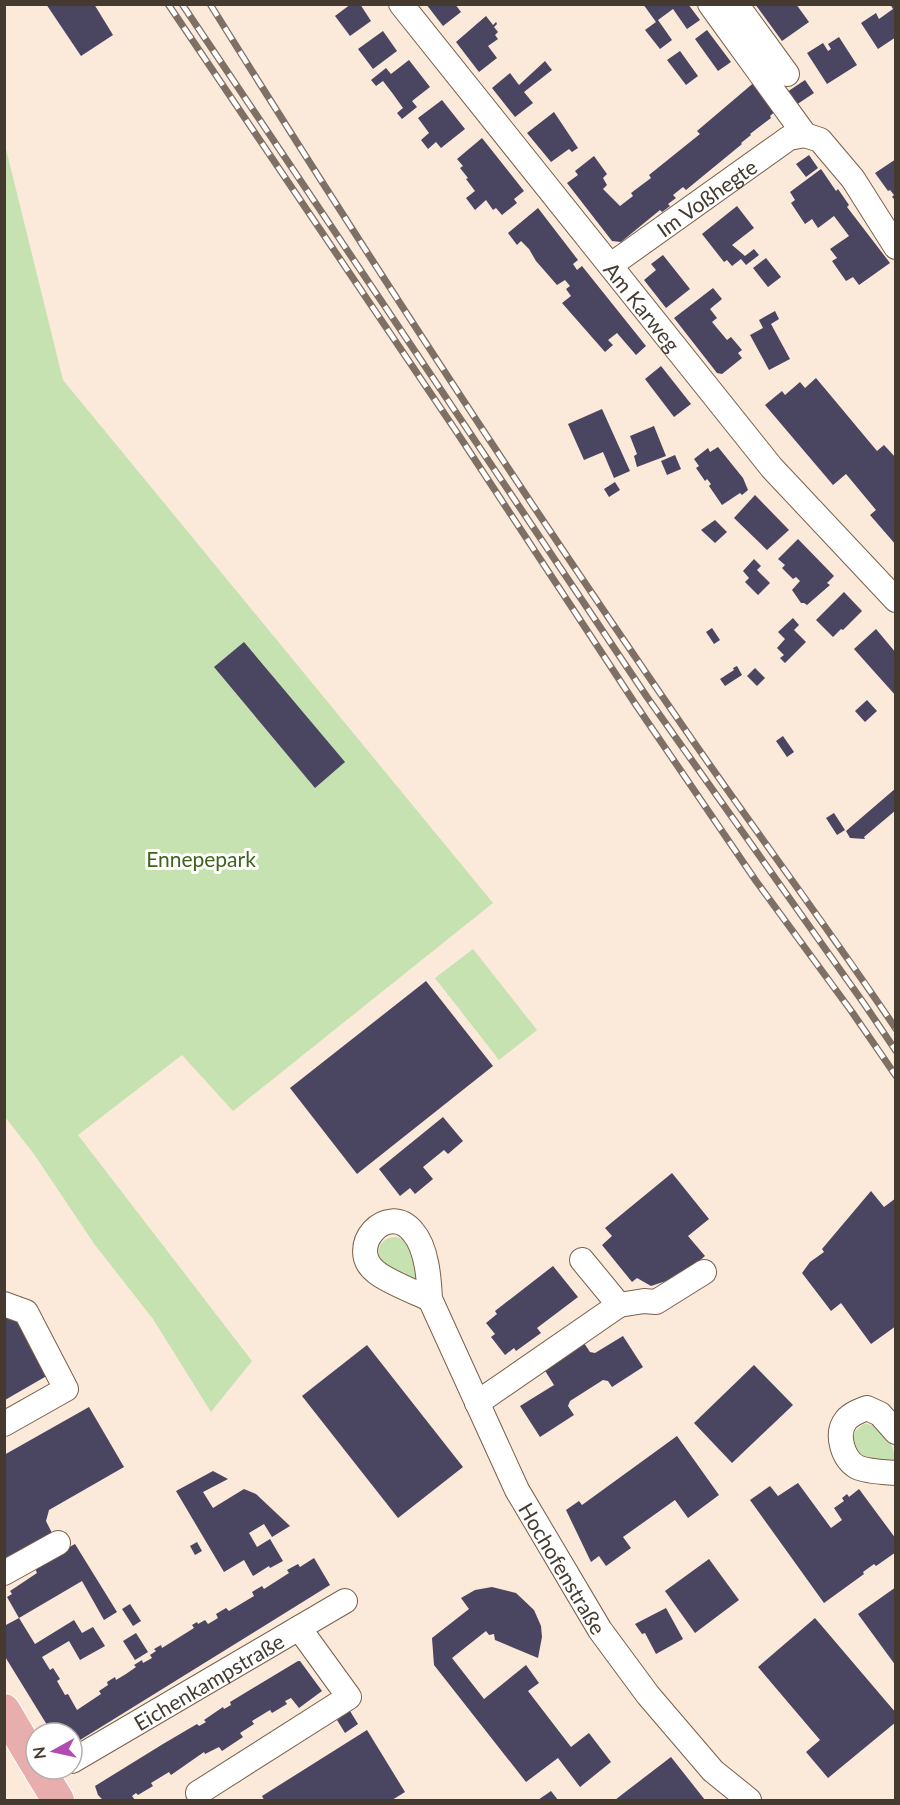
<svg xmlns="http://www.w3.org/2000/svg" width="900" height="1805" font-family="Lato,sans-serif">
<rect width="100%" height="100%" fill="#fbe9da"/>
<g fill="#c6e2b1">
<path d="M5,145L63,380L493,903L233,1111L182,1055L78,1135L252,1361L211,1412L153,1319L95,1245L34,1154L5,1117Z"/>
<path d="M473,949L537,1030L499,1060L435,978Z"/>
<path d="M395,1237C413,1239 415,1261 419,1276L416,1282L379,1262C377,1249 379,1239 395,1237Z"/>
<path d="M864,1424C882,1423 895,1445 895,1461C877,1460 848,1458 853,1433Z"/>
</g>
<g fill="#4a4561">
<path d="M46,4H94L113,35L81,56Z"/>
<path d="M351,4H360L371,21L350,36L335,16Z"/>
<path d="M426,4H455L461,12L443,26Z"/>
<path d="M643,4H688L700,20L687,29L673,9L658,20L672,40L660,49L645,30L656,22Z"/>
<path d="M755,4H796L809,22L782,41Z"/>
<path d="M890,4H896V37L878,49L861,23L876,13L879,19L893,9Z"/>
<path d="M486,16L493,25L496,22L497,24L494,27L498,32L495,35L498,39L488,46L497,58L479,72L456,42Z"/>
<path d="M707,30L731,62L718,71L695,39Z"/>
<path d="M383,31L397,51L373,69L358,49Z"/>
<path d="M839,37L857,65L827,84L807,53L823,43L828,51L831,49L828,44Z"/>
<path d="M680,51L698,76L686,85L667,60Z"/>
<path d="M409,60L430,87L412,101L417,107L402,119L397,113L403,108L393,94L383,81L376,86L371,80L386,68L391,74Z"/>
<path d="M545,61L552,70L524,92L533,103L515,117L492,88L510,73L519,85Z"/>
<path d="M757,80L779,108L770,116L771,118L750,134L751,135L741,143L742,144L686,190L683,187L673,195L676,198L668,204L670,206L662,212L660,210L621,242L612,241L567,183L578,175L575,171L594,156L607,174L603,178L607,185L603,189L620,206L633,196L631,193L651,178L649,175L700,134L697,131Z"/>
<path d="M805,80L814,93L796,105L787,92Z"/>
<path d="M442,100L465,129L441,148L436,142L428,149L421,140L429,133L418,118Z"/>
<path d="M554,112L578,148L572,152L569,149L551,162L527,133Z"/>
<path d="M482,138L524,191L514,199L517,203L502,215L496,208L493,210L486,200L475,210L466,198L475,191L466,179L468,178L460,168L463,166L457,159Z"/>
<path d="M809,155L818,168L806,177L796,164Z"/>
<path d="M896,159V201L892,197L894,195L890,190L888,191L875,173Z"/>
<path d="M821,169L836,191L838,189L849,205L847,207L890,263L859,285L853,277L846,281L832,261L837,258L830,249L849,236L834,216L818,228L812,219L805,224L791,203L795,200L790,192Z"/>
<path d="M737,206L754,228L732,245L745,256L754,249L759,255L746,265L741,259L732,266L727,260L724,262L702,234Z"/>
<path d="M538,208L578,260L573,264L577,270L582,266L646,346L636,355L617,333L608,340L613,345L605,352L562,303L571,296L566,289L570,286L565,280L557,285L536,261L529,249L521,241L517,245L508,233Z"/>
<path d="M663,255L690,289L666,308L644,280L656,270L651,264Z"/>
<path d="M766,258L781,277L768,287L753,268Z"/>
<path d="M713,288L722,299L710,309L717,318L712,322L727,340L731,337L742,350L738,353L742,358L722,374L717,373L674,318Z"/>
<path d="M775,311L779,319L771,324L790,359L769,370L750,335L763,328L759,320Z"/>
<path d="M661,366L691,404L674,417L645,379Z"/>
<path d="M816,378L877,451L884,445L896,458V545L870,515L876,510L846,474L833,485L765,405L782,391L785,395L800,382L805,388Z"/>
<path d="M602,409L630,471L614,478L603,452L584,460L568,424Z"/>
<path d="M654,426L666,456L637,467L634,456L637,454L630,436Z"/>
<path d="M718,447L743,478L748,490L742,495L740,493L722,505L709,486L711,484L707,479L705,481L696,468L699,466L694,459L708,448L710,452Z"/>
<path d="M675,455L681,469L667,475L661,461Z"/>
<path d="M615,482L620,490L609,497L604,489Z"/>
<path d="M755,495L789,530L767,550L734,518Z"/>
<path d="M715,520L727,532L715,543L701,530Z"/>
<path d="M798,539L834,576L827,583L830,585L807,605L804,603H801L792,590L800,581L796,577L793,579L782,568L785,565L778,559Z"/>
<path d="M754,559L761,566L757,570L770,583L758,595L745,582L749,578L743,571Z"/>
<path d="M844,592L862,611L843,630L841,629L833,637L816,620Z"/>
<path d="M793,618L799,625L794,630L806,642L785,663L780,658L784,655L777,648L785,639L778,632Z"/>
<path d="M712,628L720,640L714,644L706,632Z"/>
<path d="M876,629L896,653V696L854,649Z"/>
<path d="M244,642L345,762L315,788L214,667Z"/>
<path d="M737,666L742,675L725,686L720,679L734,670L733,668Z"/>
<path d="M755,668L765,678L757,686L747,676Z"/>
<path d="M867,700L877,711L865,722L855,711Z"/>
<path d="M783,736L794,752L787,757L776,741Z"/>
<path d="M896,788V810L864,837L865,839L850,838L846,831Z"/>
<path d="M834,813L845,830L837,835L826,818Z"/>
<path d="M426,981L493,1066L357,1174L290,1088Z"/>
<path d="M443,1117L463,1141L448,1154L444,1150L423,1167L433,1179L415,1194L410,1188L400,1196L379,1169Z"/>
<path d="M672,1173L709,1219L688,1236L705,1256L670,1286L666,1281L651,1286L637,1278L632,1282L602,1245L612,1236L605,1228Z"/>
<path d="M871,1191L884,1207L896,1198V1326L871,1344L841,1303L831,1311L802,1273L810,1262L824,1252L822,1249Z"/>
<path d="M553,1266L578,1297L537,1328L541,1333L516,1351L514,1348L505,1355L491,1337L495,1334L486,1323L497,1314L495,1311Z"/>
<path d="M15,1313L50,1374L5,1400V1318Z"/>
<path d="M623,1336L643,1367L612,1387L608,1381L603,1380L570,1401L568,1406L574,1415L540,1437L520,1406L554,1385L544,1369L584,1343L590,1352L595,1353Z"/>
<path d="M367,1345L463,1467L398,1518L302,1396Z"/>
<path d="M754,1365L793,1405L732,1463L694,1423Z"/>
<path d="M89,1407L124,1467L49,1510L46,1521L54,1537L4,1566V1455Z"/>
<path d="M677,1436L719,1495L688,1518L675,1500L623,1537L631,1548L606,1566L599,1556L591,1562L566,1510L579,1501L582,1505Z"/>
<path d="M213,1471L228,1479L203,1492L213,1508L244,1489L256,1494L290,1526L272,1537L264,1524L249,1533L257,1547L270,1539L283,1561L270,1568L269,1566L253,1576L244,1560L224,1572L176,1491Z"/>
<path d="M798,1483L831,1528L842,1520L834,1508L844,1501L842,1498L847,1494L849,1497L859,1489L896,1539V1552L876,1566L874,1564L863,1572L864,1574L824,1603L750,1500L770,1486L778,1496Z"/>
<path d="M197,1542L202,1551L195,1555L190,1546Z"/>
<path d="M75,1544L117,1612L104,1620L82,1581L19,1618L35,1644L74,1620L82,1633L93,1627L105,1646L80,1660L69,1641L42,1657L50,1670L53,1668L60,1679L57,1681L65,1695L68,1694L77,1710L101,1694L99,1691L108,1685L107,1682L115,1677L116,1680L126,1674L136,1667L134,1665L142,1660L143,1663L152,1658L150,1655L156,1651L154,1649L161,1645L162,1648L194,1628L192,1625L197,1622L198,1624L205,1620L208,1624L218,1618L216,1614L226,1608L229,1611L254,1596L252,1592L262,1586L264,1589L289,1573L287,1570L298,1564L300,1567L314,1558L330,1585L72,1745V1733H52L4,1655V1626L19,1618L7,1597L12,1594L10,1591L37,1573L34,1566Z"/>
<path d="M709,1559L739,1600L695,1633L665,1591Z"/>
<path d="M492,1587L516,1593L534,1610L541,1626L542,1637L538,1658L495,1640L494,1634L489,1635L486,1631L452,1658L484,1699L526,1665L539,1683L528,1691L571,1747L589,1733L611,1762L580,1787L558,1758L526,1782L434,1665L432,1638L469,1609L461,1598L475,1590Z"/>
<path d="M896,1587V1666L858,1614Z"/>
<path d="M130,1604L141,1621L133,1626L122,1609Z"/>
<path d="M666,1608L683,1639L656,1654L645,1633L642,1634L635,1624Z"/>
<path d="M815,1618L896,1713V1722L828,1778L806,1752L820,1740L758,1667Z"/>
<path d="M136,1633L148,1652L135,1660L123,1641Z"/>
<path d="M298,1661H300L322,1691L299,1708L291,1698L285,1701L287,1704L272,1713L270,1710L252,1721L254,1724L240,1733L243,1737L222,1751L219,1747L205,1754L204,1752L171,1775L169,1772L151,1783L153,1786L138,1795L136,1793L132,1796L135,1800H103L98,1795L95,1786L163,1744L197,1724L199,1726L206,1722L204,1720L223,1707L224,1709L231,1705L230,1702Z"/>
<path d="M350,1711L358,1724L345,1733L337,1720Z"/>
<path d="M367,1730L405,1792L392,1800H264L262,1796Z"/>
<path d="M671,1757L705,1800H615L624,1793Z"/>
<path d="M551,1791L558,1800H538Z"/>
</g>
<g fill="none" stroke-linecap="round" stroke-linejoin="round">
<defs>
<g id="minor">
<path id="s1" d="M401,4L772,468L896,600"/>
<path d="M710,4L805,135L820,140L853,179L896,247"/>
<path d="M736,4L787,74"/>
<path id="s2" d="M611,265L789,138L805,135"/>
<path id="s3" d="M430,1299C415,1292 388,1282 376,1272C345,1248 387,1200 413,1232C427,1248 429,1279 430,1299L517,1490L600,1630L648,1695L713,1771L749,1800"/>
<path d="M4,1304L26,1312L66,1389L4,1424"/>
<path d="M619,1305L644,1301L656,1302L704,1272"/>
<path d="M477,1403L619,1305L582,1260"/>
<path d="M896,1432L880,1414L867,1408C859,1411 851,1414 846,1420C835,1434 843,1459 857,1467C868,1472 884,1472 896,1473"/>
<path d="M4,1573L58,1543"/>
<path id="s4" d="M72,1761L345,1601"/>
<path d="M198,1793L349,1697L299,1628"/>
</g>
<g id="major">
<path d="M4,1710L36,1764"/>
<path d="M39,1769L58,1800"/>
</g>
</defs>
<use href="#minor" stroke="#79604a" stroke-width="26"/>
<use href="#major" stroke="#fff" stroke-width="34"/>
<use href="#minor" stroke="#fff" stroke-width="24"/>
<use href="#major" stroke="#e8adad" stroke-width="32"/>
<defs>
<g id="rail">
<path d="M168,4L456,431L636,705L756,881L852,1012L896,1076"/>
<path d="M182,4L647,697L865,1005L896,1051"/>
<path d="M210,4C362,248 519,489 682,725C752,827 827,926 896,1029"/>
</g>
</defs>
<use href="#rail" stroke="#7e7065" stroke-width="7"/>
<use href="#rail" stroke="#fff" stroke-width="4.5" stroke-dasharray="14" stroke-linecap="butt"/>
</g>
<g text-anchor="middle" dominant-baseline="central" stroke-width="6" stroke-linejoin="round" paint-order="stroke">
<g font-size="21" fill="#453a30" stroke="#fff">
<text stroke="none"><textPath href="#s2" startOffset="117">Im Voßhegte</textPath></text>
<text stroke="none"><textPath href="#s1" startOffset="387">Am Karweg</textPath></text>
<text stroke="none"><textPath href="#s3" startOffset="524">Hochofenstraße</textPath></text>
<text stroke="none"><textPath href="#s4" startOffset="158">Eichenkampstraße</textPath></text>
</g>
<g font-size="21" fill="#3f6319" stroke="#fff">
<text x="201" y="858">Ennepepark</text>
</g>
</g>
<rect width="900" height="1805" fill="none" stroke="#453a30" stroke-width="12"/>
<g transform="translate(54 1751) rotate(262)"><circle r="28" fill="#ffffff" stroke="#b5b0ac" stroke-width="1.5"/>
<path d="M0-4.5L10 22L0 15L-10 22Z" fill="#b14bb0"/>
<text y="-9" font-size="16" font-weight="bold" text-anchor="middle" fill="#453a30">N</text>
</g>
</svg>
